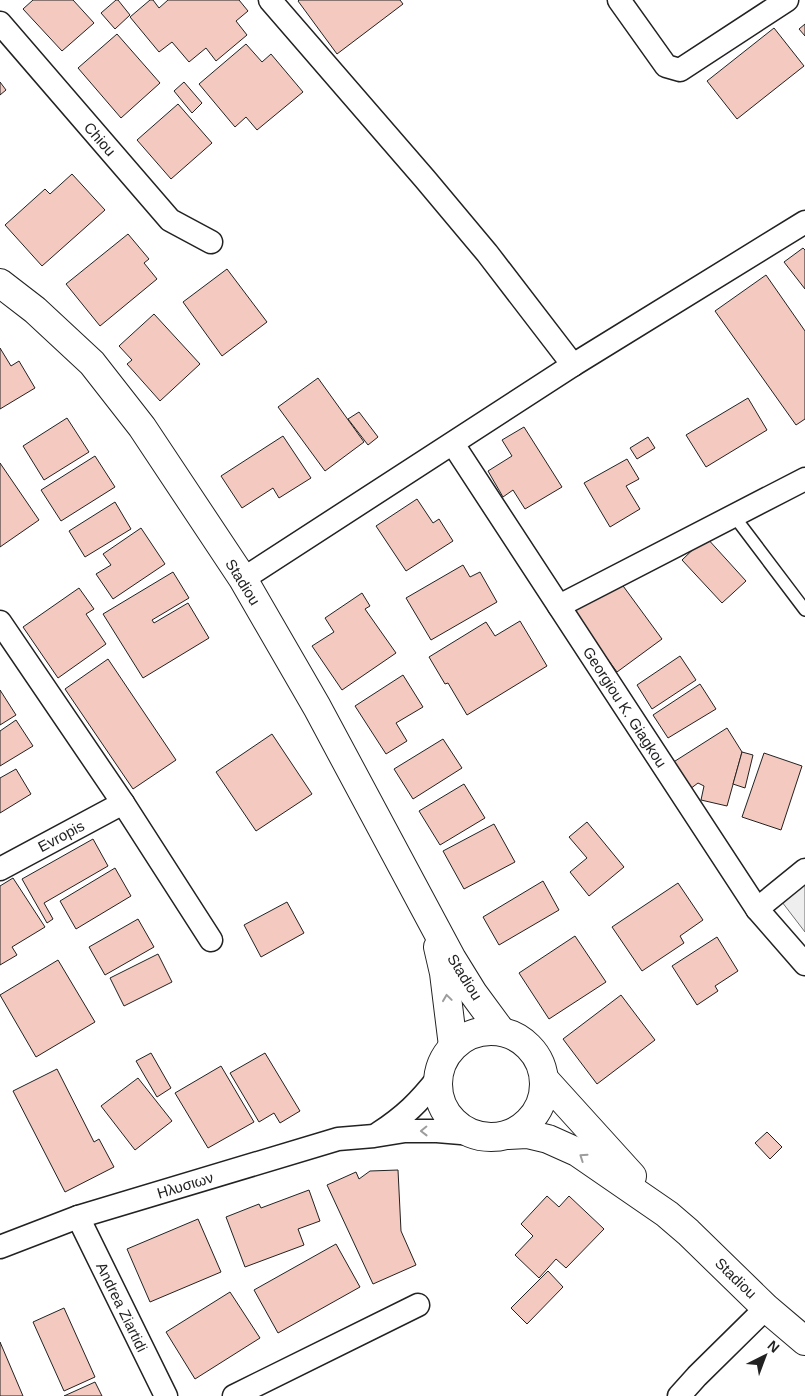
<svg xmlns="http://www.w3.org/2000/svg" width="805" height="1396" font-family="Arial,sans-serif">
<rect width="100%" height="100%" fill="#fff"/>
<path fill="#eee" stroke="#6f6f6f" d="M805,884V932L782,902Z"/>
<g fill="#f3c9c0" stroke="#222">
<path d="M33,0H73L94,23L62,51L23,9Z"/>
<path d="M116,0H118L130,15L115,29L101,13Z"/>
<path d="M150,0H153L159,8L168,0H239L248,11L236,21L247,35L216,61L206,48L189,62L172,42L159,52L130,17Z"/>
<path d="M299,0H400L403,4L337,54L298,1Z"/>
<path d="M805,24V36L799,29Z"/>
<path d="M774,28L804,66L737,119L707,81Z"/>
<path d="M117,34L160,83L121,118L78,68Z"/>
<path d="M246,44L262,62L271,54L303,92L257,130L246,117L235,127L199,84Z"/>
<path d="M0,82L6,90L0,95Z"/>
<path d="M184,82L202,103L192,113L174,91Z"/>
<path d="M178,104L212,143L171,179L137,140Z"/>
<path d="M72,174L105,210L42,266L5,225L45,189L50,194Z"/>
<path d="M128,234L149,259L144,263L157,279L100,326L66,284Z"/>
<path d="M803,248L805,250V289L784,262Z"/>
<path d="M227,269L267,322L222,356L183,302Z"/>
<path d="M766,275L805,331V419L796,425L715,311Z"/>
<path d="M154,314L200,364L160,401L127,364L132,360L119,346Z"/>
<path d="M0,348L11,366L19,361L35,388L0,409Z"/>
<path d="M318,378L364,442L325,471L278,407Z"/>
<path d="M748,398L767,430L706,467L686,435Z"/>
<path d="M359,412L378,437L368,445L348,419Z"/>
<path d="M67,418L89,452L44,480L23,446Z"/>
<path d="M524,427L562,487L525,509L513,490L503,497L488,471L512,456L502,440Z"/>
<path d="M283,436L311,478L279,498L273,488L242,508L221,476Z"/>
<path d="M648,437L655,448L637,459L630,448Z"/>
<path d="M95,456L115,487L61,521L41,490Z"/>
<path d="M627,459L639,479L626,486L640,509L610,527L584,483Z"/>
<path d="M0,463L39,520L0,547Z"/>
<path d="M417,499L433,523L439,519L453,541L406,571L376,526Z"/>
<path d="M115,502L131,529L85,557L69,531Z"/>
<path d="M141,528L165,564L113,599L96,574L111,565L103,554Z"/>
<path d="M706,537L746,581L722,603L682,560Z"/>
<path d="M463,565L470,577L480,572L497,602L431,640L406,598Z"/>
<path d="M173,572L189,598L152,620L154,623L188,603L209,638L143,678L103,614Z"/>
<path d="M618,579L662,639L617,672L573,612Z"/>
<path d="M79,588L94,609L86,614L106,644L58,678L23,627Z"/>
<path d="M362,593L370,606L365,609L396,653L342,690L312,646L334,632L325,618Z"/>
<path d="M520,621L547,666L467,715L448,683L445,684L429,657L486,622L495,636Z"/>
<path d="M680,656L696,680L652,709L637,685Z"/>
<path d="M108,659L176,760L133,789L65,689Z"/>
<path d="M403,675L423,707L396,723L407,741L386,754L355,706Z"/>
<path d="M700,684L716,709L668,738L653,715Z"/>
<path d="M0,690L16,715L0,725Z"/>
<path d="M16,720L33,746L0,766V731Z"/>
<path d="M727,728L742,752L727,806L701,800L704,786L698,783L690,789L672,763Z"/>
<path d="M272,734L312,794L256,831L216,772Z"/>
<path d="M443,739L462,768L413,799L394,769Z"/>
<path d="M742,752L753,755L745,788L733,784Z"/>
<path d="M764,753L802,766L781,830L742,817Z"/>
<path d="M16,769L31,794L0,813V778Z"/>
<path d="M464,784L485,818L440,845L419,811Z"/>
<path d="M587,822L624,867L589,896L570,872L587,858L569,837Z"/>
<path d="M494,824L515,862L464,889L443,851Z"/>
<path d="M93,839L108,866L44,903L53,919L47,923L22,879Z"/>
<path d="M115,868L131,896L76,929L60,901Z"/>
<path d="M13,878L45,927L12,947L17,955L0,965V886Z"/>
<path d="M543,881L559,910L499,945L483,917Z"/>
<path d="M678,883L703,920L680,936L684,943L642,971L612,927Z"/>
<path d="M287,902L304,933L261,957L244,925Z"/>
<path d="M138,919L154,947L105,975L89,947Z"/>
<path d="M575,936L606,982L549,1019L519,973Z"/>
<path d="M717,937L738,971L715,986L718,991L697,1005L672,966Z"/>
<path d="M158,954L172,982L124,1006L110,978Z"/>
<path d="M58,960L95,1022L36,1057L0,995Z"/>
<path d="M621,995L655,1040L597,1084L563,1039Z"/>
<path d="M151,1053L171,1088L157,1097L136,1061Z"/>
<path d="M265,1053L300,1111L280,1123L274,1113L259,1122L230,1073Z"/>
<path d="M221,1066L254,1122L208,1148L175,1093Z"/>
<path d="M57,1069L94,1142L99,1139L114,1167L65,1192L13,1091Z"/>
<path d="M138,1078L172,1121L135,1150L101,1106Z"/>
<path d="M767,1132L782,1147L770,1159L755,1143Z"/>
<path d="M398,1170L401,1231L416,1265L373,1284L327,1185L356,1172L359,1179L370,1171Z"/>
<path d="M309,1190L320,1221L298,1229L304,1245L245,1267L226,1217L259,1204L261,1208Z"/>
<path d="M547,1196L559,1207L569,1196L604,1229L566,1268L556,1259L539,1278L515,1255L533,1236L521,1224Z"/>
<path d="M198,1219L221,1272L150,1302L127,1249Z"/>
<path d="M336,1244L360,1287L278,1333L254,1290Z"/>
<path d="M548,1271L563,1287L527,1324L511,1308Z"/>
<path d="M230,1292L260,1338L195,1379L166,1332Z"/>
<path d="M64,1308L95,1377L64,1391L33,1322Z"/>
<path d="M0,1342L23,1396H0Z"/>
<path d="M95,1382L102,1396H64Z"/>
</g>
<g fill="none" stroke-linecap="round" stroke-linejoin="round">
<defs>
<path id="service" d="M734,516L805,610"/>
<g id="minor">
<path d="M270,0L425,179L487,253L573,365"/>
<path d="M619,0L666,66L680,70L787,0"/>
<path d="M0,23L170,220L211,242"/>
<path d="M453,444L757,909L805,964"/>
<path d="M243,579L573,365L805,222"/>
<path d="M559,606L805,479"/>
<path d="M0,622L123,803L211,940"/>
<path d="M0,869L123,803"/>
<path d="M757,909L805,870"/>
<path d="M379,1133C405,1116 419,1102 438,1078"/>
<path d="M78,1217L166,1396"/>
<path d="M0,1247L78,1217L338,1139L374,1136L405,1131H437L473,1134"/>
<path d="M234,1396L418,1305"/>
<path d="M679,1396L697,1376L766,1308"/>
</g>
<g id="tertiary">
<path d="M0,283L35,310L92,363L142,427L243,579L317,707L452,959L473,993L501,1031"/>
<path d="M438,947L444,973L453,1046"/>
<circle cx="491" cy="1084" r="53"/>
<path d="M545,1080L632,1176"/>
<path d="M508,1135L527,1134L548,1139L577,1152L667,1214L688,1232L766,1308L805,1341"/>
</g>
</defs>
<use href="#service" stroke="#222" stroke-width="14"/>
<use href="#minor" stroke="#222" stroke-width="25"/>
<use href="#tertiary" stroke="#222" stroke-width="30"/>
<use href="#service" stroke="#fff" stroke-width="11"/>
<use href="#minor" stroke="#fff" stroke-width="22"/>
<use href="#tertiary" stroke="#fff" stroke-width="28"/>
</g>
<defs><path id="oneway-chevron" d="M-2-3.5L2.5 0L-2 3.5" fill="none" stroke-width="1.6" stroke-linecap="round" stroke-linejoin="round" transform="scale(1.25)"/></defs>
<g stroke="#9c9c9c">
<use href="#oneway-chevron" transform="translate(447 998) rotate(-98)"/>
<use href="#oneway-chevron" transform="translate(424 1131) rotate(179)"/>
<use href="#oneway-chevron" transform="translate(583 1157) rotate(-146)"/>
</g>
<g text-anchor="middle" dominant-baseline="central" stroke-width="4" stroke-linejoin="round" paint-order="stroke">
<g font-size="15" fill="#222" stroke="#fff">
<text transform="translate(100 139) rotate(49)">Chiou</text>
<text transform="translate(243 582) rotate(58)">Stadiou</text>
<text transform="translate(625 707) rotate(57)">Georgiou K. Giagkou</text>
<text transform="translate(61 836) rotate(-28)">Evropis</text>
<text transform="translate(465 977) rotate(58)">Stadiou</text>
<text transform="translate(185 1185) rotate(-17)">Ηλυσιων</text>
<text transform="translate(736 1278) rotate(44)">Stadiou</text>
<text transform="translate(122 1307) rotate(64)">Andrea Ziartidi</text>
</g>
</g>
<g transform="translate(765 1356) rotate(42)" stroke="#ffffff" stroke-width="4" paint-order="stroke">
<path d="M0-4L9 19L0 12L-9 19Z" fill="#222222"/>
<text y="-8" font-size="14" font-weight="bold" text-anchor="middle" fill="#222222">N</text>
</g>
</svg>
